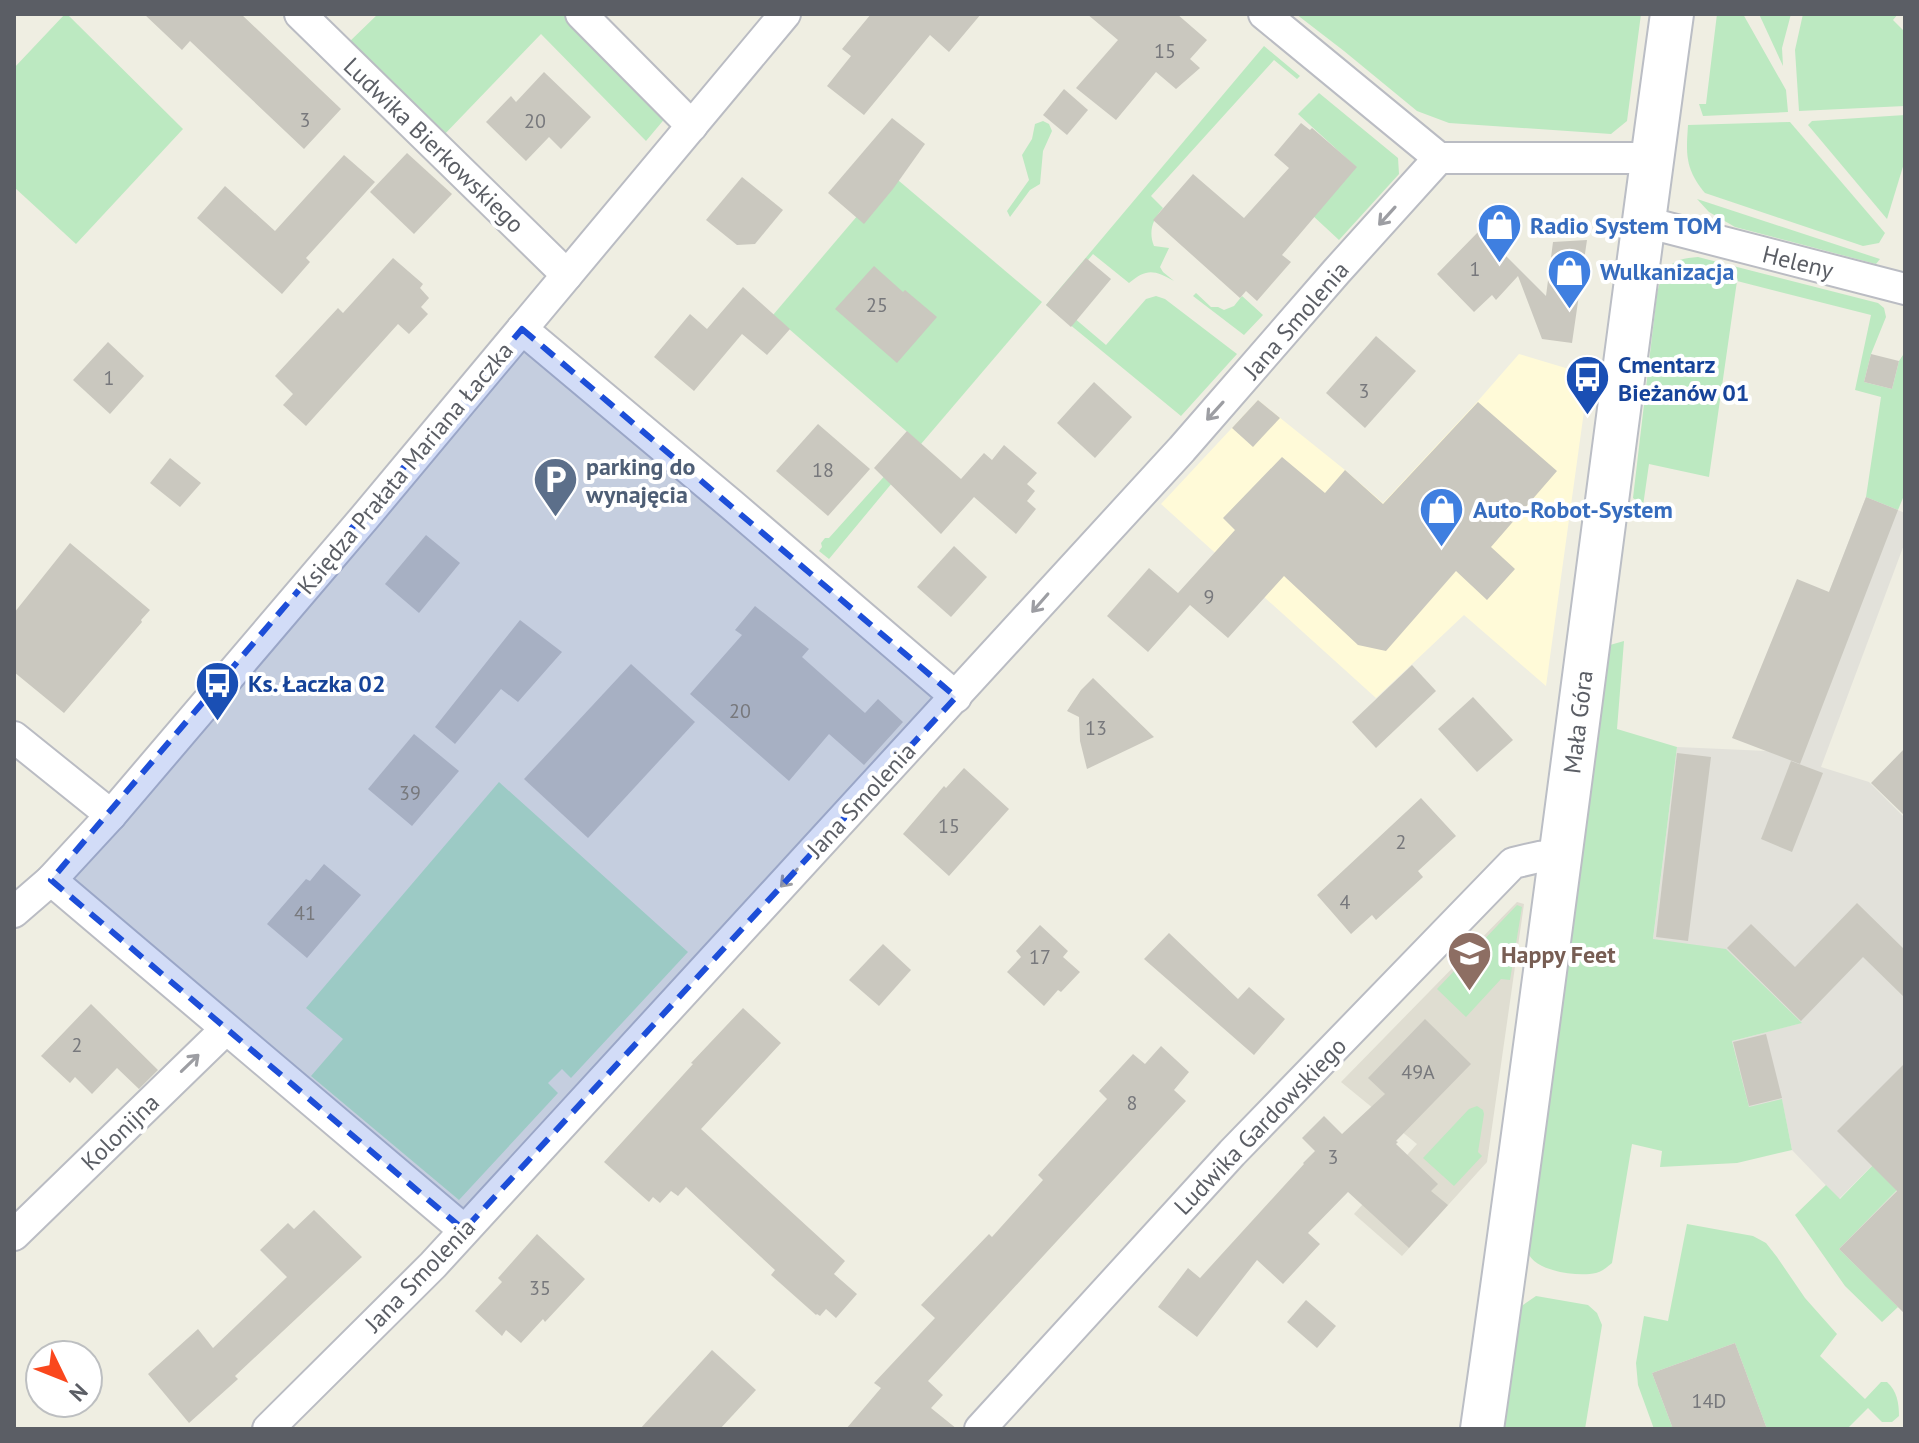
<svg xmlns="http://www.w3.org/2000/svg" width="1919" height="1443" font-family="'PT Sans',sans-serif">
<rect width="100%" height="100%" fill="#efeee2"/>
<path fill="#fffad8" d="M1519,354L1589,375L1546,686L1464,615L1376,698L1161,504L1258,400L1345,470L1383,503L1477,402Z"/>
<path fill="#e2e1da" d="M1866,497L1905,513V542L1821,767L1869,782L1905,818V1132L1839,1199L1792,1150L1782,1100L1749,1108L1732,1041L1801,1023L1653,940L1677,747L1767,751Z"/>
<path fill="#dfddd1" d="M1517,902L1524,904L1487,1162L1402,1256L1354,1214L1417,1144L1341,1082Z"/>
<g fill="#bce9c1">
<path d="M65,14H67L183,129L76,244L14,187V68Z"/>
<path d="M378,14H567L667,116L646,141L541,34L441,138L347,44Z"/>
<path d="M1296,14H1641L1627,121L1611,134L1449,123L1417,111L1344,51Z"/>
<path d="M1717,14H1743L1786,90L1788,112L1703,116L1699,104H1706Z"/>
<path d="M1759,14H1791L1782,48L1783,66Z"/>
<path d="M1803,14H1898L1893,20L1905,32V106L1799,111L1795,50Z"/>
<path d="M1264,46L1300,76L1297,79L1274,60L1151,196L1163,208C1153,219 1148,231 1154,246L1169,248L1160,267L1163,272L1174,281C1154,270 1147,268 1129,283L1093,254L1054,301L1106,345L1146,299L1156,296L1165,299L1237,354L1181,416L1046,305Z"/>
<path d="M1319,93L1398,158L1399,174L1339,240L1311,214L1355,166L1298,114Z"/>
<path d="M1905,115V160L1887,219L1808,125L1812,121Z"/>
<path d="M1043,121L1049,124L1052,131L1043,151L1040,184L1030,190L1010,217L1007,211L1029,180L1022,155L1032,139L1035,124Z"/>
<path d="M1790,122L1885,233L1879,243L1863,246L1705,193C1685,169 1686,154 1688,125Z"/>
<path d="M892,175L1042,302L921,444L773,315Z"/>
<path d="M1697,199L1880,259L1876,264L1735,227L1709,212Z"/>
<path d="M1698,257L1878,303L1884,308L1886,317L1871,354L1864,382L1892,389L1899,361L1905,352V493L1898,510L1866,497L1881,397L1855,390L1871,315L1737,281L1709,477L1649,464L1643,506L1633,498L1657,294C1663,267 1670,259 1698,257Z"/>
<path d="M1196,293L1211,307H1218L1224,310L1234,306L1242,296L1263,315L1244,335L1193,296Z"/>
<path d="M889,471L897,477L829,559L819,551L822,547L821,543L825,538H829Z"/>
<path d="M1624,641L1617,729L1677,747L1653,939L1726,949L1802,1023L1732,1041L1749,1107L1782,1099L1792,1150L1737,1163L1660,1167L1662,1151L1632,1144L1612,1263C1607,1267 1603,1271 1596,1273C1579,1277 1539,1272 1529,1255C1527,1252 1528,1247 1527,1243L1548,1115V1084L1610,645Z"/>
<path d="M499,782L688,952L571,1078L562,1069L548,1083L558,1093L459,1200L311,1076L343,1039L306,1008Z"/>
<path d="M1517,905L1522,907L1510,980L1501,979L1466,1017L1437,989Z"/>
<path d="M1477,1106L1483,1110L1484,1114L1478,1152L1482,1156L1454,1186L1423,1158L1469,1109Z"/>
<path d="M1905,1132L1900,1187L1839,1249L1898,1307L1882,1322L1845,1286L1795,1215L1826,1185L1840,1199Z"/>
<path d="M1687,1224L1753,1236L1766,1243L1777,1257L1805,1298L1837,1334L1820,1356L1865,1399L1881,1382H1887C1897,1391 1899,1403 1899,1416L1892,1422H1882L1868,1408L1847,1429H1767L1735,1343L1652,1373L1673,1429H1654L1638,1385L1636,1363L1644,1316L1668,1321Z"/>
<path d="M1536,1296L1588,1305L1597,1313L1602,1325L1585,1429H1503L1520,1307Z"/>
</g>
<g fill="#cac8bf">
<path d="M144,14H241L341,109L304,149L190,41L182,50Z"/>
<path d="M871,14H981L949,52L930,35L864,115L827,86L851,56L842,49Z"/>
<path d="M1087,14H1177L1207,40L1190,59L1200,68L1176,89L1156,72L1116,120L1076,88L1118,40Z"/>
<path d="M544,72L591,117L561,149L549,137L526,161L486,122L511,96L516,102Z"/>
<path d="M1064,89L1088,110L1067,135L1043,115Z"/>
<path d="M892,118L925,144L893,189L864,224L828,193Z"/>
<path d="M1301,123L1310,130L1312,128L1357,167L1282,255L1291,262L1257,301L1246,291L1240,298L1153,220L1193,174L1244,218L1289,168L1274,155Z"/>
<path d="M407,153L452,194L414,234L370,192Z"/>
<path d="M344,155L375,182L306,258L310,262L282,294L197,218L225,186L275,231Z"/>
<path d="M742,177L783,210L755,244L737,245L706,220Z"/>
<path d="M1480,230L1546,296L1553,242L1587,240L1572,343L1542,339L1518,276L1496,300L1492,295L1474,312L1437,274Z"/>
<path d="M393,258L423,284L420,288L429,298L421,307L428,314L409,334L398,324L306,426L283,405L293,394L275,376L338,308L343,313Z"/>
<path d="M1086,258L1111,279L1071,327L1046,305Z"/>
<path d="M874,266L903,292L905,290L937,317L897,363L835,309Z"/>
<path d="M743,287L790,329L767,355L742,334L694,391L654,357L690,314L707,329Z"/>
<path d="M1376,336L1416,371L1365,428L1326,393Z"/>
<path d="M108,342L144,376L110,414L73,380Z"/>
<path d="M1871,354L1899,361L1892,389L1864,382Z"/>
<path d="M1094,382L1132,417L1095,458L1057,423Z"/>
<path d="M1258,400L1280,418L1253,447L1232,428Z"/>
<path d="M1478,402L1557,471L1491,547L1515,569L1487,600L1456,571L1386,651L1358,645L1284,576L1228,638L1190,605L1148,652L1107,616L1149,568L1178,593L1235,530L1223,518L1282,457L1325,493L1345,470L1383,504Z"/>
<path d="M818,424L870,469L828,516L776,471Z"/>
<path d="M907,431L961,479L984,453L992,460L1004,445L1037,473L1027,484L1035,491L1027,501L1036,509L1016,534L974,497L941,534L874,468Z"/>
<path d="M170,458L201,483L180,507L150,483Z"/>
<path d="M1866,497L1898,510L1800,764L1732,738L1797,579L1829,592Z"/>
<path d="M426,535L460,563L419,613L385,584Z"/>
<path d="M70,543L150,610L141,620L142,622L64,713L14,672V613Z"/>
<path d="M954,546L987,577L951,617L917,587Z"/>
<path d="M755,606L809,649L802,657L865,713L878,699L903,722L864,765L829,734L789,781L690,694L742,635L735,630Z"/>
<path d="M520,620L562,652L518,702L501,689L455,744L435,727Z"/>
<path d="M631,664L695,722L588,838L524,779Z"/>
<path d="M1412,665L1436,691L1376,748L1352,722Z"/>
<path d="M1093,678L1154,737L1087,769L1080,741L1079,717L1067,711L1081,690Z"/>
<path d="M1473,697L1513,740L1477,772L1438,729Z"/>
<path d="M414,734L459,771L412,826L368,789Z"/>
<path d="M1905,748V816L1871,783Z"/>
<path d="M1677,753L1711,757L1688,941L1656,937Z"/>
<path d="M1791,761L1823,773L1792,852L1761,839Z"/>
<path d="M964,768L1009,809L949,876L903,834L944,786L946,788Z"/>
<path d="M1421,798L1456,836L1418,871L1423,877L1376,920L1372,915L1351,934L1317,895Z"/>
<path d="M324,864L361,895L307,958L267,924L306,879L310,881Z"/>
<path d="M1857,903L1905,950V998L1863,957L1801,1021L1727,948L1751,924L1795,967Z"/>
<path d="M1040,925L1068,951L1063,957L1080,972L1061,992L1058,990L1044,1006L1007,972L1021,957L1016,951Z"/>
<path d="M1169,933L1238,999L1249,987L1285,1019L1254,1055L1144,959Z"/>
<path d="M883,944L911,970L879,1006L849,980Z"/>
<path d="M91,1004L158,1070L139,1089L117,1068L92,1094L75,1077L70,1083L41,1056Z"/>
<path d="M743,1008L781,1043L701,1129L845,1261L834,1274L857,1294L836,1318L826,1309L820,1316L817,1314L816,1315L771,1275L775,1270L686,1187L678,1196L671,1191L660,1203L653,1197L649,1202L604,1162L693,1064L691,1063Z"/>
<path d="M1425,1019L1471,1064L1396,1141L1398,1142L1396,1144L1438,1184L1431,1191L1448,1205L1409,1248L1348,1192L1308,1233L1320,1244L1283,1284L1257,1260L1197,1337L1158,1307L1188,1268L1200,1278L1304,1164L1303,1163L1315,1151L1302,1138L1324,1116L1342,1134L1385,1094L1368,1078Z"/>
<path d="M1766,1034L1782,1098L1749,1106L1733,1042Z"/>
<path d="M1161,1046L1189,1072L1174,1090L1186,1101L928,1381L943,1395L931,1408L957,1429H846L881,1388L874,1383L935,1318L921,1305L989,1234L992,1237L1043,1180L1038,1175L1107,1099L1099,1091L1133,1054L1145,1064Z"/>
<path d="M1905,1063V1314L1839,1249L1897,1191L1837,1131Z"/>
<path d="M314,1210L362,1257L235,1376L238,1379L189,1423L148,1374L198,1329L213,1348L287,1277L260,1250L288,1223L294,1229Z"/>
<path d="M537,1234L585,1279L545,1322L543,1319L521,1343L506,1330L502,1336L475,1311L502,1282L498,1278Z"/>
<path d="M1306,1300L1336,1326L1317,1348L1287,1322Z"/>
<path d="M1735,1343L1767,1429H1673L1652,1373Z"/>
<path d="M712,1350L756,1390L720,1429H640Z"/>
</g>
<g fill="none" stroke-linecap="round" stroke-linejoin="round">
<defs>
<g id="street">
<path d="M300,14L567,275"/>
<path d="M581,14L692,126"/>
<path d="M1264,14L1439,158H1653"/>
<path d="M1645,222L1905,289"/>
<path d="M522,329L732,505L956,697"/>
<path d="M14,737L111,815"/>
<path d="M51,880L464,1230"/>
<path d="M14,912L51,880L111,815L365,517L785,14"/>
<path d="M14,1235L226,1029"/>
<path d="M268,1429L433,1265L1182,449L1336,272L1439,158"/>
<path d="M980,1429L1232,1153L1513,863L1539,857L1560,855"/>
</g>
<path id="secondary" d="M1482,1429C1550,958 1607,485 1672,14"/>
</defs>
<use href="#street" stroke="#babcc3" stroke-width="34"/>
<use href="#secondary" stroke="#bbbec5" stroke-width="46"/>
<use href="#street" stroke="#fff" stroke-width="30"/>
<use href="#secondary" stroke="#fff" stroke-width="42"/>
</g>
<defs><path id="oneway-shaft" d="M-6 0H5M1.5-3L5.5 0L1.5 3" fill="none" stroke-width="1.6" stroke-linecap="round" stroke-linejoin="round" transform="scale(2)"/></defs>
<g stroke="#9d9ea3">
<use href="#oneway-shaft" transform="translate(1387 216) rotate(132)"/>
<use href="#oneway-shaft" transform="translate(1215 411) rotate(132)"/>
<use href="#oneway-shaft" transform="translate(1040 603) rotate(131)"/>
<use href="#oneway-shaft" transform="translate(789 878) rotate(133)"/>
<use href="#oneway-shaft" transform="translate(190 1063) rotate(-44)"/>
</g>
<path fill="#1d4ed8" fill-opacity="0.2" stroke="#1d4ed8" stroke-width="6" stroke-dasharray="16 10" stroke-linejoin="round" d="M522,329L956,697L464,1230L51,880Z"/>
<defs>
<symbol id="shop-pin" viewBox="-11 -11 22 30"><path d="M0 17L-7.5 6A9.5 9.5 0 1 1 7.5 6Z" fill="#3f7fe0" stroke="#fff"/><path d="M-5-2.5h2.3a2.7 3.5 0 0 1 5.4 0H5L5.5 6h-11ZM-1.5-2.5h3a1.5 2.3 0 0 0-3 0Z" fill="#fff"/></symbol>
<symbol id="bus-pin" viewBox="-11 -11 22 30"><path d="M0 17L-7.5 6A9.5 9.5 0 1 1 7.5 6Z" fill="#1a4fb4" stroke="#fff"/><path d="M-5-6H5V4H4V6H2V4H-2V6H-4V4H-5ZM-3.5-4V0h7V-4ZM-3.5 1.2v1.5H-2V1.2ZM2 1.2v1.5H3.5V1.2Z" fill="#fff"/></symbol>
<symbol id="parking-pin" viewBox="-11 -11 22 30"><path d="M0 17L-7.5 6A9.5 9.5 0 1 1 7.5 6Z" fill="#5c6f8a" stroke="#fff"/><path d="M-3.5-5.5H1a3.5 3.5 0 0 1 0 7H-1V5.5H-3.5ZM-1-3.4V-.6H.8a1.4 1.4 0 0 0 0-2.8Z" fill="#fff"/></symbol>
<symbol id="school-pin" viewBox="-11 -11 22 30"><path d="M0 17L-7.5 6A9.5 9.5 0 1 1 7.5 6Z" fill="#8d6e63" stroke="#fff"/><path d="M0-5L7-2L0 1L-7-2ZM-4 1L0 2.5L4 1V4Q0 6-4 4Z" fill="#fff"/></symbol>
</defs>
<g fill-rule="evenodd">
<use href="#shop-pin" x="1474" y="200" width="51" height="69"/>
<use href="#shop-pin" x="1544" y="246" width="51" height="69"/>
<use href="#bus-pin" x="1562" y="352" width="51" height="69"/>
<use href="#parking-pin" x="530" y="454" width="51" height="69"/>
<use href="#shop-pin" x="1416" y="484" width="51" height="69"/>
<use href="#bus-pin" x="192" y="658" width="51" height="69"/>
<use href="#school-pin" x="1444" y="928" width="51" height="69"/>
</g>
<g text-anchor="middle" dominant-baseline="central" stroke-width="8" stroke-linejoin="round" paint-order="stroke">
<g font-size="20" fill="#77787c">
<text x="1165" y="51">15</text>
<text x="305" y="120">3</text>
<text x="535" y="121">20</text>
<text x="1475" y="269">1</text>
<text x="877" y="305">25</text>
<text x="109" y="378">1</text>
<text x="1364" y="391">3</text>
<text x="823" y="470">18</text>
<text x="1209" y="597">9</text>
<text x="740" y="711">20</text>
<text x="1096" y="728">13</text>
<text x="410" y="793">39</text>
<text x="949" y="826">15</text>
<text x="1401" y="842">2</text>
<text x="1345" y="902">4</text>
<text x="305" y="913">41</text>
<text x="1040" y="957">17</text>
<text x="77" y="1045">2</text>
<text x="1418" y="1072">49A</text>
<text x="1132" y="1103">8</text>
<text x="1333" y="1157">3</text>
<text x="540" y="1288">35</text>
<text x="1709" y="1401">14D</text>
</g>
<g font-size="24" fill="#5b5e65" stroke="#fff">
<text transform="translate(434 145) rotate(44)">Ludwika Bierkowskiego</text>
<text transform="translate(1798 262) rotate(14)">Heleny</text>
<text transform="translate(1296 320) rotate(-49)">Jana Smolenia</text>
<text transform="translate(405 468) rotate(-50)">Księdza Prałata Mariana Łaczka</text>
<text transform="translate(1578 722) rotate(-83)">Mała Góra</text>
<text transform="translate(861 800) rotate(-47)">Jana Smolenia</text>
<text transform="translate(1260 1126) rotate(-46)">Ludwika Gardowskiego</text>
<text transform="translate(120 1132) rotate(-44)">Kolonijna</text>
<text transform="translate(420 1275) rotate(-46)">Jana Smolenia</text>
</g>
<g font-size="24" font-weight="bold" fill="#366cbe" stroke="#fff" text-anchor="start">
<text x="1530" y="225">Radio System TOM</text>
<text x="1600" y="271">Wulkanizacja</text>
<text x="1473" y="509">Auto-Robot-System</text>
</g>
<g font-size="24" font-weight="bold" fill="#164399" stroke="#fff" text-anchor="start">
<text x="1618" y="364">Cmentarz<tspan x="1618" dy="28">Bieżanów 01</tspan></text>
<text x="248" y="683">Ks. Łaczka 02</text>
</g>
<g font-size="24" font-weight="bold" fill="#4e5e75" stroke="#fff" text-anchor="start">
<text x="586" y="466">parking do<tspan x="586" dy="28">wynajęcia</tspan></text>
</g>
<g font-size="24" font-weight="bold" fill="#785e54" stroke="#fff" text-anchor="start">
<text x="1501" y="954">Happy Feet</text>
</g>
</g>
<rect width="1919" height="1443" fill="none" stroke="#5b5e65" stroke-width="32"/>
<g transform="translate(64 1379) rotate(133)"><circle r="38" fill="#ffffff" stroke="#bdbfc1" stroke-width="2"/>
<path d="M0-6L14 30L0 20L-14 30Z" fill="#fa471d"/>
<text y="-12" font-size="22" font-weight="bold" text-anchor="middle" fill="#5b5e65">N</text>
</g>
</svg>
